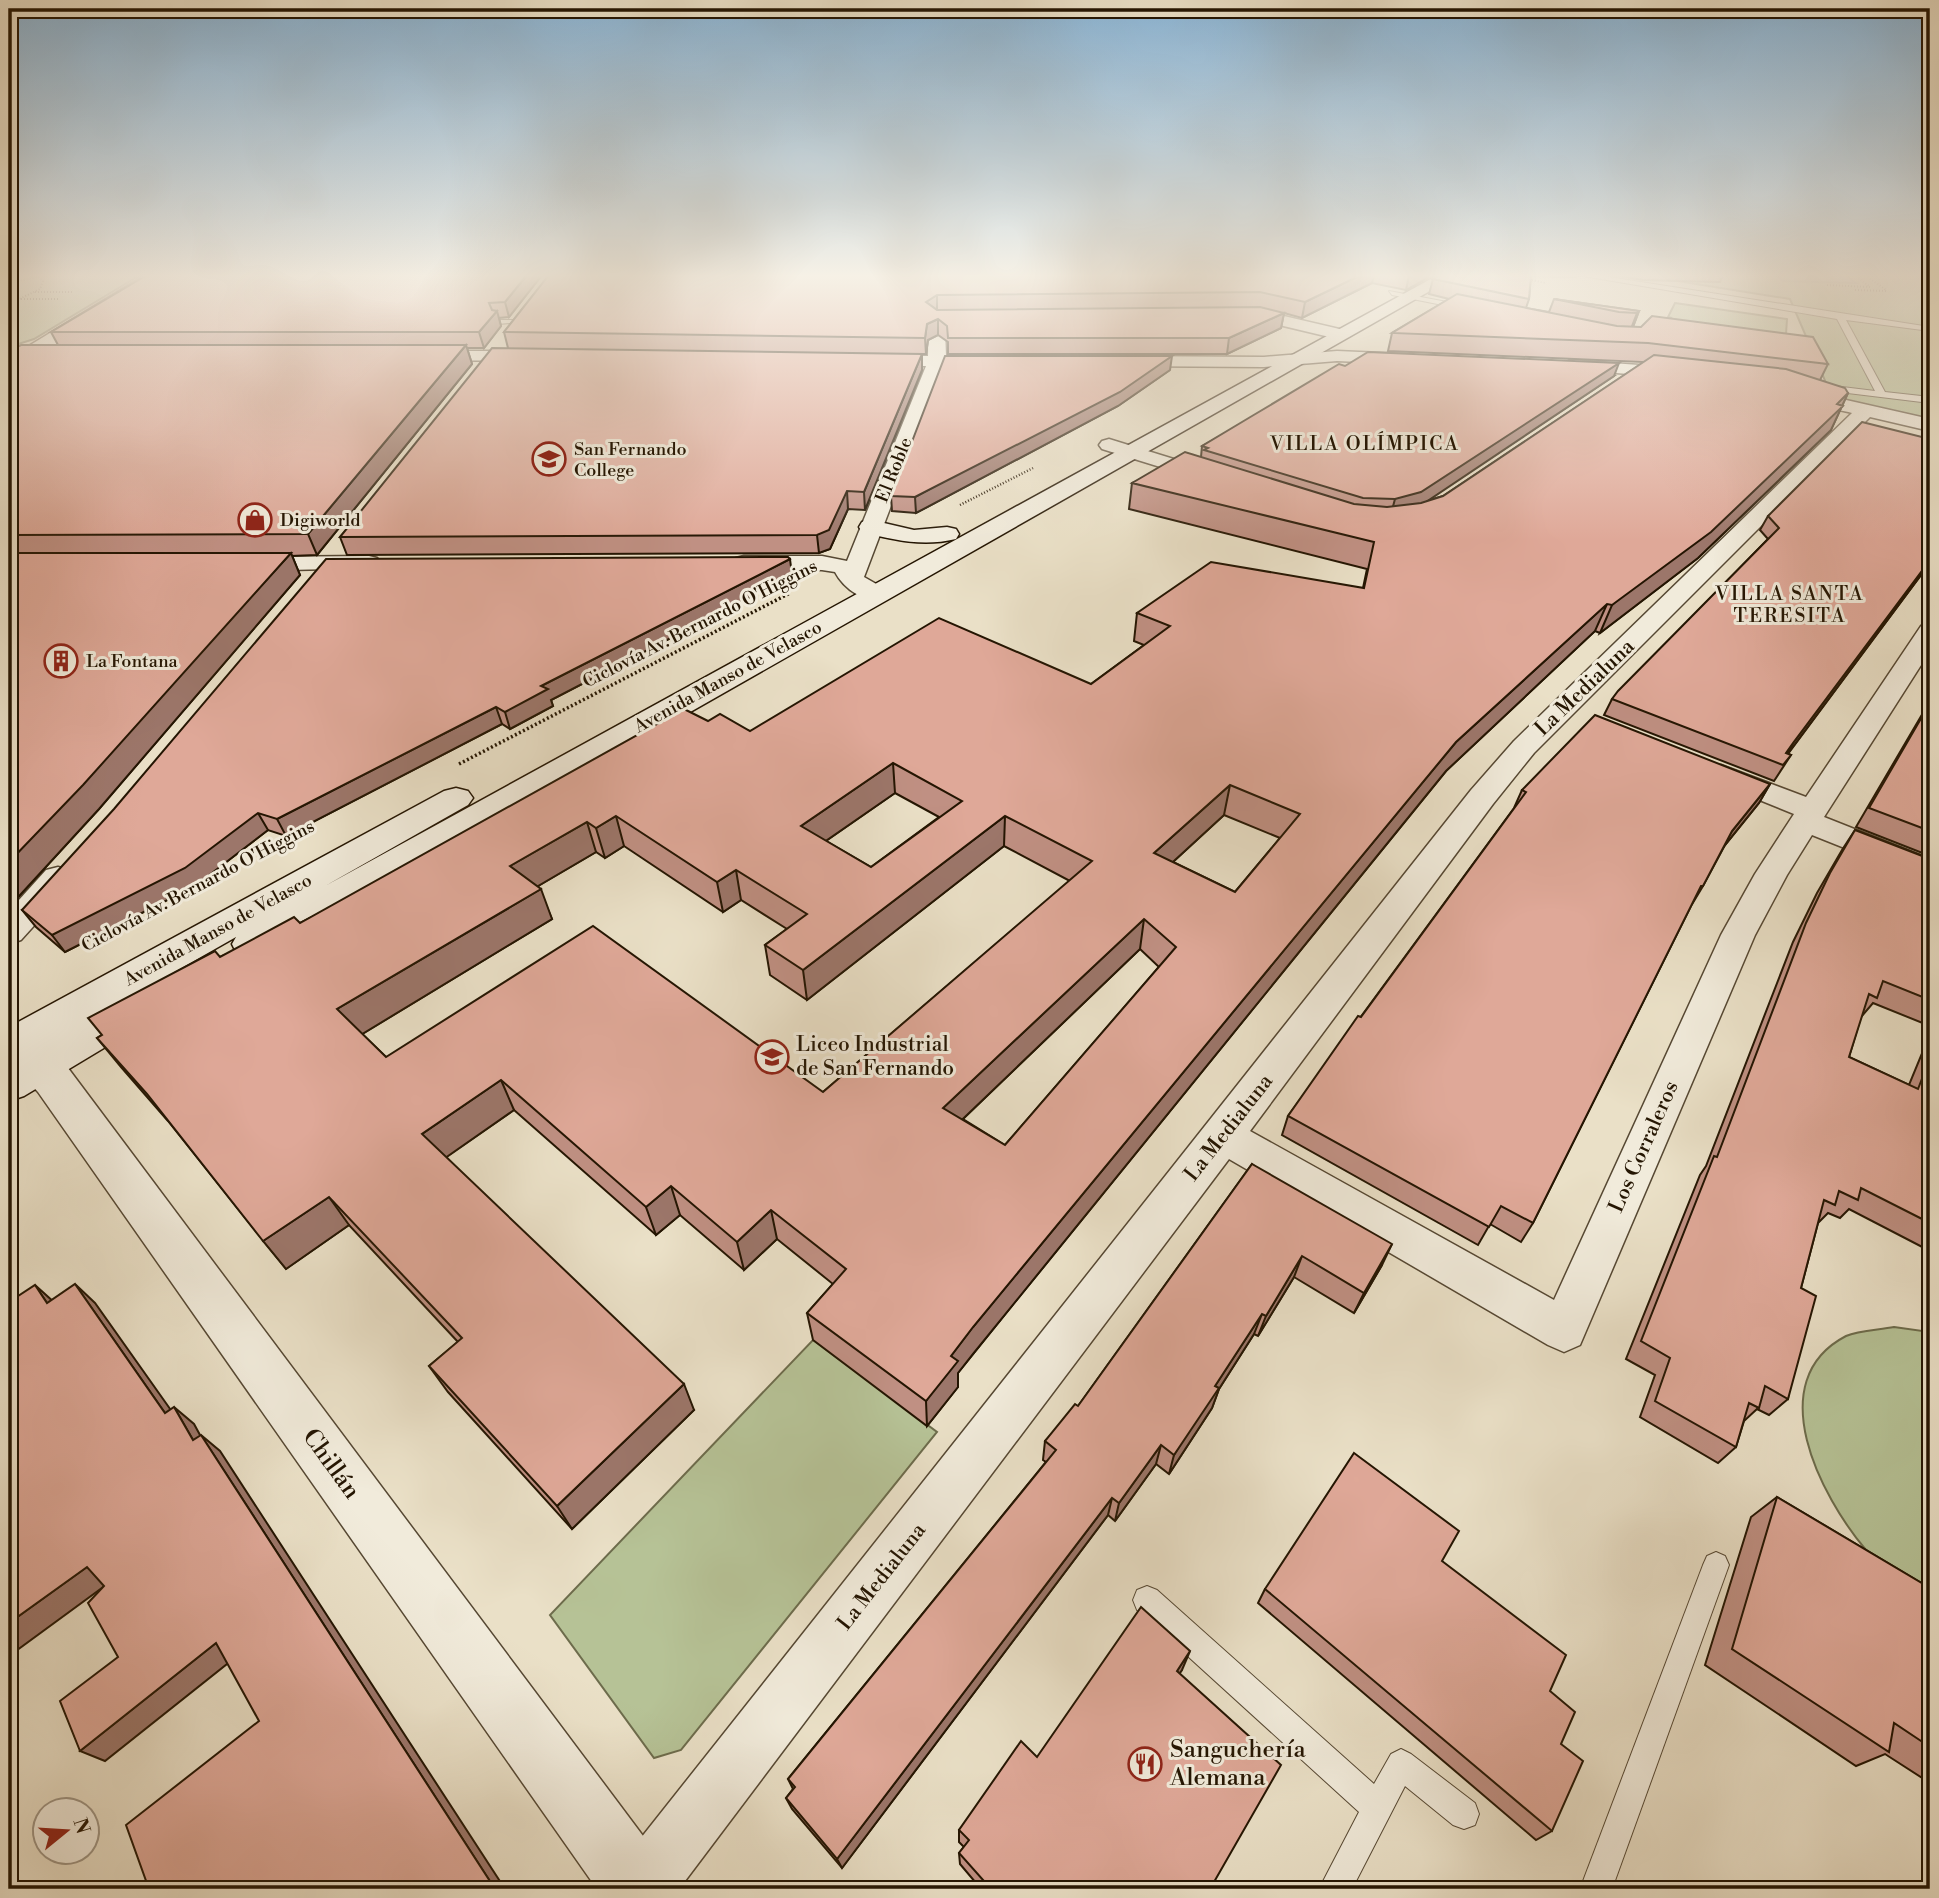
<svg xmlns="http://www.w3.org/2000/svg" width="1939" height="1898" font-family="'Libre Bodoni',serif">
<rect width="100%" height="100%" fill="#eae0c7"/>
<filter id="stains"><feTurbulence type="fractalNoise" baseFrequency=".00286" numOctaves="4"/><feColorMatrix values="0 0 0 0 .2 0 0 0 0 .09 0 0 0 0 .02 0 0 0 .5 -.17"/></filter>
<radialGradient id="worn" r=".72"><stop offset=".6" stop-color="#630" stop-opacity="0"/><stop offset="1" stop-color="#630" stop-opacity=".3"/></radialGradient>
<g fill="#b6c296" stroke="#6d6c4c" stroke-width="2">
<path d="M9,275H140L34,339L9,347Z"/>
<path d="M1640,275H1930V420L1832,397L1790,299Z"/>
<path d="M1675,303L1787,319L1786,334L1662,335L1669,318H1672L1668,317Z"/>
<path d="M1894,1327L1930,1332V1608C1909,1589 1884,1571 1866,1550C1821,1497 1760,1381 1846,1336C1859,1330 1879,1330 1894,1327Z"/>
<path d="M813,1340L937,1432L681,1750L654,1758L550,1615Z"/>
</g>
<path fill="#9ebac0" stroke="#6d7874" stroke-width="2" d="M1776,275H1845L1856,283L1783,281Z"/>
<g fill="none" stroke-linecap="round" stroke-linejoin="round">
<defs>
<g id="service">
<path d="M1577,275H1596L1930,327V331L1846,320L1885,392L1930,397V403L1823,390L1821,388L1826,385L1875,391L1837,319Z"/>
<path d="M1389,291L1463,305L1467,307L1463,309L1392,295Z"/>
<path d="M495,320H518L522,322L498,324Z"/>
<path d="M1716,1552L1725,1556L1729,1565L1612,1889H1580L1703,1565L1707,1556Z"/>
<path d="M1147,1586L1157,1590L1374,1784L1391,1754L1401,1749L1411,1754L1475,1803L1479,1814L1475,1825L1464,1829L1453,1825L1405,1786L1352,1889H1319L1359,1812L1137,1610L1133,1600L1137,1590Z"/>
</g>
<g id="minor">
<path d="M929,275H943L946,356H989L998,361L989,366H944L864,577L885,589L888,594L885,599C865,604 844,589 835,572L822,570L736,568L732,563L736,558L744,556H822L847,561L926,366H874L865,361L874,356H928Z"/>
<path d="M1236,310H1258L1348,331L1350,335L1342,340L1258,320L1230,318L1228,315L1230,312Z"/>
<path d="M422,351H534L543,356L534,361L416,360L413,356L416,352Z"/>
<path d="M1337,351L1405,354L1414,359L1405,364L1337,361L1264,367L1122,366L1113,361L1122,356L1264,357Z"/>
<path d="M1570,360L1681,368L1690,373L1681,378L1564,369L1561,365Z"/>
<path d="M1798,385L1824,395L1930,419V431L1870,417L1534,753L1493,804L1250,1131L1554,1300L1721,935L1755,874L1794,814L1710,780L1706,774L1710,768L1721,765L1806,797L1921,626L1930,623V651L1824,817L1930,859V882L1812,835L1787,875L1755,935L1580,1345L1564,1352L1548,1345L1229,1159L679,1889H609L618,1867L1471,790L1514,741L1852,413C1834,408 1802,406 1789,391Z"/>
<path d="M1109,439L1219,473L1222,477L1219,481L1212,483L1102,449L1099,445L1102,441Z"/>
<path d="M369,556L377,558L381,563L377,568L247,571L239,569L235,564L239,559L247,557Z"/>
<path d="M58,867L70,870L74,878L70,886L21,940L9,944V911L46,870Z"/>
</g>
<g id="tertiary">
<path d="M145,275H165L16,370L9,372V358Z"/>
<path d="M17,1027L32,1032L68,1068L664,1864L674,1889H597L38,1092L9,1061V1030Z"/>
</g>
<g id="secondary">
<path d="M1438,275H1458L265,954L251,957L237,954L232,944L236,937L141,991L157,994L163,1005L157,1016L24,1096L9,1101V1063L14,1060L9,1062V1027L444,791L456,788L468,791L473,798L468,805L325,886Z"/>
<path d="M871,520L914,530L947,527L956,529L959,534L956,539C923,547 894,540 862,532L859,527L862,522Z"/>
</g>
</defs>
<use href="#service" stroke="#564833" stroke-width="2"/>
<use href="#minor" stroke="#564833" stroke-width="3"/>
<use href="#tertiary" stroke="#564833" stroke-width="3"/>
<use href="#secondary" stroke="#241502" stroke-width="3"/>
<g stroke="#241502" stroke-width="2" stroke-dasharray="1 2" stroke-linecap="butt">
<path d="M1865,275L1886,290"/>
<path d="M1526,279L1546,283"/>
<path d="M9,283L48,275"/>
<path d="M1827,285L1870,287L1855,275"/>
<path d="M1855,290L1887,291"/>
<path d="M35,292H73"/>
<path d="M21,299H60"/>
<path d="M9,304L40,289L43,281L36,275"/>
</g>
<path stroke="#241502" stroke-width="2.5" stroke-dasharray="1 2" stroke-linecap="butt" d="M960,505L1033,468"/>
<path stroke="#241502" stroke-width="3.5" stroke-dasharray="2 2.5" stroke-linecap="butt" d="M459,764L790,593"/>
<use href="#service" fill="#f1ebdb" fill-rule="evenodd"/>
<use href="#minor" fill="#f1ebdb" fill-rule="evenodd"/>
<use href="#tertiary" fill="#f1ebdb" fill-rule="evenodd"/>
<use href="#secondary" fill="#f1ebdb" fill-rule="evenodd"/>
</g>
<g fill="#c09083" stroke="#241502" stroke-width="2" fill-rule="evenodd">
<path d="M147,275H542L509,317L499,318L501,326L484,348H467L472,364L317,555L292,556L300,575L99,809L10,906L9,905V351L58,345L51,332Z"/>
<path d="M549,275H1433L1406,290L1372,283L1302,318L1284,313L1281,328L1227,354H948V342L938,335L928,340L926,354H922V370L865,510L848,509L830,549L819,553L347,555L340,537L508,348L504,332Z"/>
<path d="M1440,275H1577L1576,277L1531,276L1529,299L1526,308L1549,312L1554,299L1639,311L1633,327L1828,364L1820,380L1848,393L1831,430L1698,558L1600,633L1595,631L1446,771L973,1354L958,1373V1387L927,1426L813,1340L807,1313L833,1284L777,1239L744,1270L680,1215L656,1235L514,1110L446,1157L694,1410L572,1529L448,1392L429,1366L458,1342L349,1225L286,1269L168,1121L121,1067L97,1038L220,957L300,923L708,721L750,731L1091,684L1144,645L1134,641L1137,613L1363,588L1367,569L1129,509L1132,483L1201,457L1202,446L1345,366L1614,376L1426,501L1443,496L1644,362L1388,351L1392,333L1449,299L1429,294L1433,279ZM895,793L939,817L871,867L826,841ZM1224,815L1280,838L1235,892L1173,862ZM624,846L723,912L741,900L787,929L765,945L770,975L807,1000L1004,846L1070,881L823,1092L386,1057L362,1034L552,919L538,886L596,852L605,858ZM1140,949L1159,967L1005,1145L963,1119Z"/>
<path d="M1614,275H1723L1720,282L1643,280Z"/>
<path d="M1170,370L1118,406L916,513L892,511L891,496Z"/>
<path d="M1930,439V563L1788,754L1791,755L1774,781L1604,715L1612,699L1768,539L1760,530L1768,516Z"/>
<path d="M792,575L551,700L553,706L510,729L502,724L286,836L268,830L195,886L65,952L36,927L22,910Z"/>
<path d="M1930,701V856L1856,827Z"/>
<path d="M1770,784L1759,803L1725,845L1703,886L1691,906L1533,1223L1521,1242L1490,1224L1478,1245L1282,1135L1288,1116L1514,808L1522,790Z"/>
<path d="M1855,830L1930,859V1026L1873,1003L1861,1017L1849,1057L1909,1085L1930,1034V1251L1849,1209L1840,1218L1828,1213L1818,1223L1801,1288L1788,1399L1769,1415L1757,1409L1744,1421L1736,1447L1718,1463L1640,1417L1655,1375L1626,1359L1700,1175L1706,1166L1793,942L1817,893L1842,850Z"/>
<path d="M1252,1164L1382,1265L1354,1313L1294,1277L1258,1336L1254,1334L1219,1389L1212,1408L1169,1474L1156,1464L1115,1521L1108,1515L842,1868L792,1809L786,1798L793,1789L788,1779L1046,1462L1043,1460L1045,1441L1078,1406Z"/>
<path d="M1777,1497L1930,1588V1783L1885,1754L1856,1766L1705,1665L1751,1517Z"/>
<path d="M1442,1561L1550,1691L1561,1744L1552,1831L1536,1840L1258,1603L1265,1589Z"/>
<path d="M1182,1670L1179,1674L1210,1889H981L960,1864L959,1853L964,1847L959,1842V1830L1037,1757Z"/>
</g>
<g fill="#9c766a" stroke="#241502" stroke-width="2">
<path d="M527,275H542L509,317L505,302Z"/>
<path d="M1361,275H1374L1372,283L1302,318L1305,302Z"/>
<path d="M1409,275H1433L1406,290Z"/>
<path d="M937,295V310L926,302Z"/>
<path d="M497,311L501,326L484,348L479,332Z"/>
<path d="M1639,311L1631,332L1629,334L1637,313Z"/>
<path d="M1284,313L1281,328L1227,354L1229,338Z"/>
<path d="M938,319V335L928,340L926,354L925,338L927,324Z"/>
<path d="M466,345L472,364L317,555L308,534Z"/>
<path d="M922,354V370L865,510L864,492Z"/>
<path d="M1172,356L1170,370L1118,406L916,513L915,497Z"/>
<path d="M1619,363L1614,376L1417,508L1391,514L1395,499Z"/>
<path d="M1848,393L1831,430L1698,558L1600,633L1612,605Z"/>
<path d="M847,491L848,509L830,549L819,553L817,535Z"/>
<path d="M291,553L300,575L99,809L10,906L9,904V862Z"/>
<path d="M790,559L792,575L551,700L553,706L510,729L505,712L541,686Z"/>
<path d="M1930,560V563L1780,764L1793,743Z"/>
<path d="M1607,604L1595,631L1446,771L973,1354L958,1373V1387L927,1426L926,1401L951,1356L973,1327L1456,742Z"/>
<path d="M496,707L502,724L286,836L277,819Z"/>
<path d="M893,763L895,793L804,856L801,826Z"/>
<path d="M1770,784L1759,803L1721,850L1732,831Z"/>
<path d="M1230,785L1224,815L1150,883L1154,853Z"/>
<path d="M258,813L268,830L195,886L65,952L52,935Z"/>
<path d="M616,816L624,846L605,858L596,828Z"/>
<path d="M1005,816L1004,846L807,1000L803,970Z"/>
<path d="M587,822L596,852L521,896L510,866Z"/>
<path d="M736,870L741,900L723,912L717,882Z"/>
<path d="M541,889L552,919L354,1039L337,1009Z"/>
<path d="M1144,919L1140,949L944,1137L943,1108Z"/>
<path d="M501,1080L514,1110L438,1163L422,1134Z"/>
<path d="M671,1186L680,1215L656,1235L646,1207Z"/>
<path d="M329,1197L349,1225L286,1269L263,1241Z"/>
<path d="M771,1210L777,1239L744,1270L737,1242Z"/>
<path d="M1392,1244L1382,1265L1354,1313L1364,1293Z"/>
<path d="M1302,1256L1294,1277L1258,1336L1266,1316Z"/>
<path d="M75,1284L95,1303L185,1430L165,1413Z"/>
<path d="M35,1285L56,1304L47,1303Z"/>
<path d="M1262,1314L1254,1334L1219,1389L1212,1408L1169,1474L1174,1455L1215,1386Z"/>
<path d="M684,1384L694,1410L572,1529L557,1506Z"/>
<path d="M174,1407L194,1424L212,1457L193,1440Z"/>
<path d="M201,1435L220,1451L505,1889H495Z"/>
<path d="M1161,1445L1156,1464L1115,1521L1119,1503Z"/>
<path d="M1112,1498L1108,1515L842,1868L837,1859Z"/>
<path d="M87,1567L110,1582L9,1656V1623Z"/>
<path d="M216,1643L237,1656L105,1761L80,1751Z"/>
<path d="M1190,1651L1182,1670L1168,1689L1177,1671Z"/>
</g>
<g fill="#dfa898" stroke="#241502" stroke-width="2" fill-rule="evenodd">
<path d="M147,275H527L505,302L489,303L492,310L497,311L479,332H51Z"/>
<path d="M549,275H1361L1305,302L1260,292L937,295L926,302L937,310L1260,307L1284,313L1229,338H948L947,326L938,319L927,324L925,338L504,332Z"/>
<path d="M1440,275H1531L1529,299L1433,279Z"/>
<path d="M1457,294L1617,326L1641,327L1652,316L1813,337L1828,364L1648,343L1392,333Z"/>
<path d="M1554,299L1639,311L1637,313L1619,312Z"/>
<path d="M21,345H466L308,534L9,535V351Z"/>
<path d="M492,348L922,354L864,492L847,491L829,530L817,535L340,537Z"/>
<path d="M1368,352L1619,363L1421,492L1395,499L1363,498L1204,450L1208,448L1202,446L1252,416L1339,364L1345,366Z"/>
<path d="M1654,355L1786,369L1845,388L1848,393L1837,404L1843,406L1711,532L1612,605L1607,604L1456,742L973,1327L951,1356L958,1361L926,1401L807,1313L846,1269L771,1210L737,1242L671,1186L646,1207L501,1080L422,1134L684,1384L557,1506L429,1366L462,1338L329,1197L263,1241L147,1094L97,1038L102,1035L88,1018L215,951L220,957L294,917L300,923L684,709L708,721L720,714L750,731L939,618L1091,684L1170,626L1137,613L1211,562L1364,588L1374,542L1132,483L1185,452L1354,504L1387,507L1421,503L1443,496ZM893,763L962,801L871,867L801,826ZM1230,785L1300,814L1235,892L1154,853ZM616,816L717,882L736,870L807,914L765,945L803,970L1005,816L1092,861L823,1092L593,926L386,1057L337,1009L541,889L510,866L587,822L596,828ZM1144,919L1176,947L1005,1145L943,1108Z"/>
<path d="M945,356H1172L1120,392L915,497L891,496Z"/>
<path d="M1862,422L1930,439V560L1793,743L1786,753L1791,755L1783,765L1612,699L1618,691L1779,528L1768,516Z"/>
<path d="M9,553H291L83,785L9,862Z"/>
<path d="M788,557L790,559L541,686L548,689L505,712L496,707L277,819L258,813L185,868L52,935L22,910L114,809L326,559Z"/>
<path d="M1930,703V831L1869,808Z"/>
<path d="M1595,715L1770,784L1732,831L1703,886H1701L1533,1223L1501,1206L1489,1227L1288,1116L1358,1016L1361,1017L1526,792L1522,790Z"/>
<path d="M1855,830L1930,859V1000L1883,981L1877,998L1869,994L1849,1057L1918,1089L1930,1058V1223L1861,1188L1858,1200L1839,1191L1835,1205L1824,1200L1801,1288L1816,1296L1788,1399L1765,1386L1759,1408L1749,1403L1736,1447L1655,1401L1670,1358L1641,1341L1714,1156L1717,1157L1806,923L1830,873Z"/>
<path d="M1252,1164L1392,1244L1364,1293L1302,1256L1266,1316L1262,1314L1215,1386L1219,1388L1174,1455L1161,1445L1119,1503L1112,1498L837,1859L786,1798L795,1787L788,1779L1056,1450L1045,1441L1075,1404L1078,1406Z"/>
<path d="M75,1284L165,1413L174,1407L193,1440L201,1435L495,1889H149L126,1825L259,1721L216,1643L80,1751L60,1701L118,1657L88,1603L104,1586L87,1567L9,1623V1302L35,1285L47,1303Z"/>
<path d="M1354,1453L1459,1531L1442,1561L1566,1655L1550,1691L1575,1712L1561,1744L1583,1761L1552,1831L1265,1589Z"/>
<path d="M1777,1497L1930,1588V1747L1894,1723L1889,1752L1732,1649Z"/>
<path d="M1141,1607L1190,1651L1177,1671L1281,1765L1210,1889H991L959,1853L969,1840L959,1830L1021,1741L1037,1757Z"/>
</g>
<linearGradient id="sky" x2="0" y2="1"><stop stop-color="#8ab6d8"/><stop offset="0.51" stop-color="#f6f1e6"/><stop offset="1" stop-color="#f6f1e6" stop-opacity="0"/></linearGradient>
<rect width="1939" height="541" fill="url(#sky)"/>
<defs>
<symbol id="school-ring" viewBox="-11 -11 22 22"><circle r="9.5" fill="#f1ebdb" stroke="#8f2418" stroke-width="1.5"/><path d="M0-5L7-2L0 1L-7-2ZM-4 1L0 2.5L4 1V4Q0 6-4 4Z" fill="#8f2418"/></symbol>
<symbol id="shop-ring" viewBox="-11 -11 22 22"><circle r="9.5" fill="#f1ebdb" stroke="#8f2418" stroke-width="1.5"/><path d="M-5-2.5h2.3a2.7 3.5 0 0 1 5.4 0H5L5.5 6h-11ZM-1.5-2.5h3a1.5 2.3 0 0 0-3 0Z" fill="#8f2418"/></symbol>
<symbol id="building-ring" viewBox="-11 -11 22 22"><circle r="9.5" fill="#f1ebdb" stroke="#8f2418" stroke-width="1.5"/><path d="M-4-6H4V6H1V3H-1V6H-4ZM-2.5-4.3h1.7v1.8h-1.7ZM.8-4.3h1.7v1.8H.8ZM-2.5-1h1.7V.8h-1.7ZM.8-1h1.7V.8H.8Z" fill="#8f2418"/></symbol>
<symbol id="university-ring" viewBox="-11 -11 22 22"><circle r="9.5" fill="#f1ebdb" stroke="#8f2418" stroke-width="1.5"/><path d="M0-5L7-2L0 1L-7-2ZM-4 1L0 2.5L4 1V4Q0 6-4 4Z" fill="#8f2418"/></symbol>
<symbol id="restaurant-ring" viewBox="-11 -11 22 22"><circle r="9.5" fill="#f1ebdb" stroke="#8f2418" stroke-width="1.5"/><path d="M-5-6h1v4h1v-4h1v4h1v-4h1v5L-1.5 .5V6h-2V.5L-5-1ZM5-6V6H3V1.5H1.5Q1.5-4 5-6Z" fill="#8f2418"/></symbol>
</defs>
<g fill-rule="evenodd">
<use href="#school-ring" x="530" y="440" width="38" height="38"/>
<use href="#shop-ring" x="236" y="501" width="38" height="38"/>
<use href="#building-ring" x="42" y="642" width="38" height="38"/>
<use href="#university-ring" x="753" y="1038" width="38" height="38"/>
<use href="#restaurant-ring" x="1126" y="1745" width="38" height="38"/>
</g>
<g text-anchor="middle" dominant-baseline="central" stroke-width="6" stroke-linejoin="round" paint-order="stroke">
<g font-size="18" fill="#241502" stroke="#f1ebdb" text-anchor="start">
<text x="574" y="449">San Fernando<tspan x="574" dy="21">College</tspan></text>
<text x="280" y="520">Digiworld</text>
<text x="86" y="661">La Fontana</text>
</g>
<g font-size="18" fill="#241502" stroke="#f1ebdb">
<text transform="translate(894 470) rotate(-68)">El Roble</text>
<text transform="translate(700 624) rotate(-27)">Ciclovía Av. Bernardo O'Higgins</text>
<text transform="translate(728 677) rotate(-29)">Avenida Manso de Velasco</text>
<text transform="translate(198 886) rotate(-28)">Ciclovía Av. Bernardo O'Higgins</text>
<text transform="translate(218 930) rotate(-29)">Avenida Manso de Velasco</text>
</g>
<g font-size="19" letter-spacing="2" fill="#241502" stroke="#f1ebdb">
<text x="1365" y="444">VILLA OLÍMPICA</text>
<text x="1790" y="594">VILLA SANTA<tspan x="1790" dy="22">TERESITA</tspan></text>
</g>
<g font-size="21" fill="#241502" stroke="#f1ebdb">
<text transform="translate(1585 688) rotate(-44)">La Medialuna</text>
<text transform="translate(1229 1128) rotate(-52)">La Medialuna</text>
<text transform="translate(1644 1147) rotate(-66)">Los Corraleros</text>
<text transform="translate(882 1577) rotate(-52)">La Medialuna</text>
</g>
<g font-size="21" fill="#241502" stroke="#f1ebdb" text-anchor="start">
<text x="796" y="1045">Liceo Industrial<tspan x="796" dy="24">de San Fernando</tspan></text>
</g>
<g font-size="24" fill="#241502" stroke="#f1ebdb">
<text transform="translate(331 1464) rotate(54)">Chillán</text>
</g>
<g font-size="24" fill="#241502" stroke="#f1ebdb" text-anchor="start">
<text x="1170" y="1750">Sanguchería<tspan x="1170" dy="28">Alemana</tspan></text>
</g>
</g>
<rect width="1939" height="1898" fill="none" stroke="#eae0c7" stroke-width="35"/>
<rect x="10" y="10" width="1918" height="1877" fill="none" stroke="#241502" stroke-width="3.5"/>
<rect x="18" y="18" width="1904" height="1863" fill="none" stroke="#241502" stroke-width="2"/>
<g transform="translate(66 1831) rotate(72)"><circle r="33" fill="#f1ebdb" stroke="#9f9584" stroke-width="2"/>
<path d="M0-5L12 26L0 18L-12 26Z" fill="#8f2418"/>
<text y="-10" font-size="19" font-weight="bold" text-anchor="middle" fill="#241502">N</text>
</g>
<rect width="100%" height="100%" filter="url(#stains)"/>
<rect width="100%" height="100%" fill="url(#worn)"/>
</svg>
